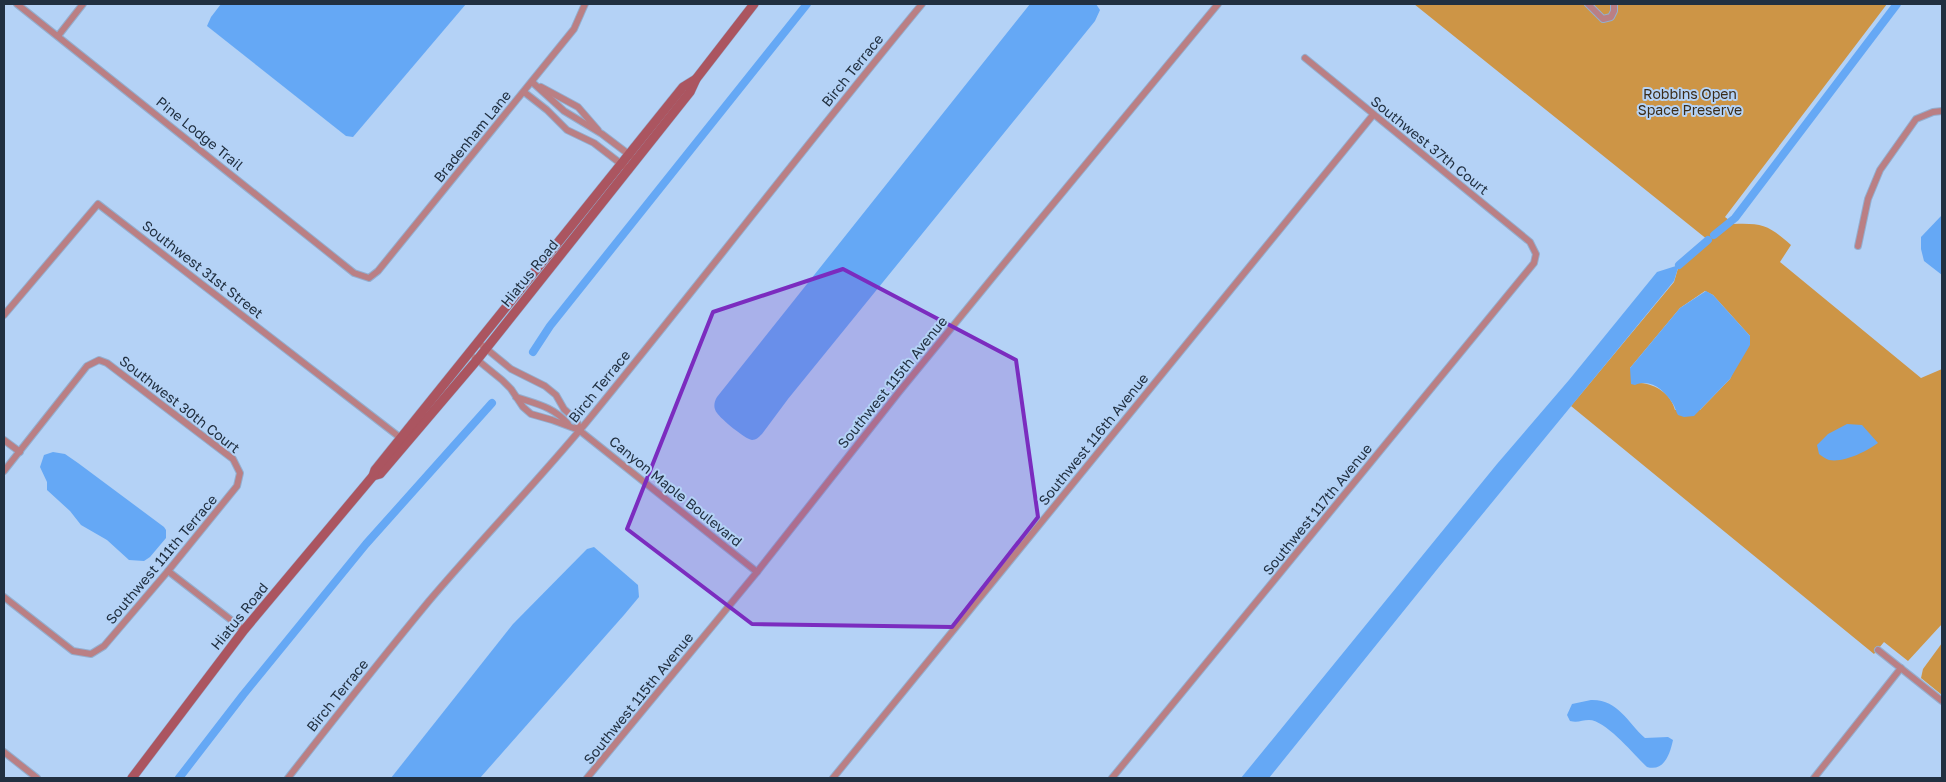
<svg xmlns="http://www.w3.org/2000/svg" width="1946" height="782" font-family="'Golos Text',sans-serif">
<rect width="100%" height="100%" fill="#b4d2f6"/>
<g fill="#cd9546" fill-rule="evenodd">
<path d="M1414,4H1887L1725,217L1734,224C1764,223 1769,226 1791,245L1780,262L1921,378L1942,369V624L1908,661L1884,642L1874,654L1571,406L1674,282L1679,265L1708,240ZM1705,291L1713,295L1750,336L1730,379L1700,410H1675C1671,394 1656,384 1640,383L1630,368L1680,308Z"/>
<path d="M1942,643V695L1921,678L1923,669Z"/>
</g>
<g fill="#65a8f5">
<path d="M221,4H466L353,137L346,136L207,26L211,17Z"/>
<path d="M1030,4H1096L1100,10L1095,21L788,399L762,434C759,437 756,440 752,440C745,439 721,419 717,413C713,408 714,402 717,397Z"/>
<path d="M1942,215V275L1924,261L1921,249V237Z"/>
<path d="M1679,265L1674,281L1439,567L1269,778H1241L1497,464L1569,380L1657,272Z"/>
<path d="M1706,291L1713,295L1750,336V345L1730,379L1694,416L1684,417L1678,415C1676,412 1675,407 1673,404C1665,391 1651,378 1635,385L1631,384L1630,368L1680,308Z"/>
<path d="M1847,424L1862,425L1878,443C1867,451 1844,463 1829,460C1826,459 1822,456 1819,454L1817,445L1828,434Z"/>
<path d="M53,452L65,454L78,463L164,527L166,530V538L150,557L144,561L129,560L107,540L81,525L70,511L47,490V482L40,467L44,455Z"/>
<path d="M594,547L638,585L639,597L624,615L480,778H391L513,624L587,549Z"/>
<path d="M1591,700C1618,699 1627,722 1645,738L1668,737L1673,740C1670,754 1664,772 1647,767C1635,756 1606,720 1589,720C1582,720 1578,723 1570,721L1567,715L1572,704Z"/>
</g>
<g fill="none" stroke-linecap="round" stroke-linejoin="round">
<g stroke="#65a8f5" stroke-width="8">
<path d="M1714,235L1735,218L1897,4"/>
<path d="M1679,265L1708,240"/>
<path d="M533,352L550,326L807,4"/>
<path d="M179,778L243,695L366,544L492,403"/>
</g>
<defs>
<g id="street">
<path d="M17,4L354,273L369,278L378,271L574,29L585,4"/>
<path d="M1588,4L1603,19L1611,17L1614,11V4"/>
<path d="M58,36L83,4"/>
<path d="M532,82L564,111L602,134L631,156"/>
<path d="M541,87L578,107L598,130"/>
<path d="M524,92L547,110L567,130L594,143L629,170"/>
<path d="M1858,246L1868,199L1880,170L1916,119L1933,112L1942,111"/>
<path d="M4,315L98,204L402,439"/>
<path d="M478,342L511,369L545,386L556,395L564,409L577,421L579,430"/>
<path d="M475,358L502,380L511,389L523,407L531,414L552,420L579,430L757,572"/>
<path d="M516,397C537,404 554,407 568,424"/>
<path d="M4,440L20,452"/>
<path d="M4,471L87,366L99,360L107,363L233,459L240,473L237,486L168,571L104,646L91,654L73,651L4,597"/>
<path d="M168,571L244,630"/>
<path d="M1878,650L1942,701"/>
<path d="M4,752L37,778"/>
<path d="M288,778C334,719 381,659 429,601C480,541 535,484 585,424C699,285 808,142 922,4"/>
<path d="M587,778L757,572L899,392L1020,244L1218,4"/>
<path d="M833,778L1373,115"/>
<path d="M1112,778L1534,263L1536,254L1530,242L1305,58"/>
<path d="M1814,778L1901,668"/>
</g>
<g id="secondary">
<path d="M373,476L380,474L477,360L690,92L696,79L754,4"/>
<path d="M132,778L244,630L373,476L375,470L683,87L696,79"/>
</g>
</defs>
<use href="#street" stroke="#94aece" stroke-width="8"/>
<use href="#secondary" stroke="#94aece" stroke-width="10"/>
<use href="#street" stroke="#ba7f84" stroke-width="6"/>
<use href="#secondary" stroke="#ab5560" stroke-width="9"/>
</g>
<path fill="#7b2cbf" fill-opacity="0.2" stroke="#7b2cbf" stroke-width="4" stroke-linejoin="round" d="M843,269L1016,360L1038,517L952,627L752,624L627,529L713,312Z"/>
<g text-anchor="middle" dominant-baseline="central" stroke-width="4" stroke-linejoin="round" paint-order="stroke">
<g font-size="14" fill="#213041" stroke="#b4d2f6">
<text transform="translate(852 70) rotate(-51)">Birch Terrace</text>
<text transform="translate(200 133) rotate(39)">Pine Lodge Trail</text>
<text transform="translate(472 136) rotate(-51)">Bradenham Lane</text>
<text transform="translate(1430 145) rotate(39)">Southwest 37th Court</text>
<text transform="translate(203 269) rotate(38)">Southwest 31st Street</text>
<text transform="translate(529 273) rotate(-51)">Hiatus Road</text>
<text transform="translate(892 382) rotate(-51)">Southwest 115th Avenue</text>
<text transform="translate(599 386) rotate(-51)">Birch Terrace</text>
<text transform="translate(180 404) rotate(38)">Southwest 30th Court</text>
<text transform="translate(1093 439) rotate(-51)">Southwest 116th Avenue</text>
<text transform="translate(676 491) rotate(39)">Canyon Maple Boulevard</text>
<text transform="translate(1317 509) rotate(-51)">Southwest 117th Avenue</text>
<text transform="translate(161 559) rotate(-50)">Southwest 111th Terrace</text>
<text transform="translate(239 616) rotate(-51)">Hiatus Road</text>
<text transform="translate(337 695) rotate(-51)">Birch Terrace</text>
<text transform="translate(638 698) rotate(-51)">Southwest 115th Avenue</text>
</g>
<g font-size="14" fill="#3b2c18" stroke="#b4d2f6">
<text x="1690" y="93">Robbins Open<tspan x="1690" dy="16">Space Preserve</tspan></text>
</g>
</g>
<rect width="1946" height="782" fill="none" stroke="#213041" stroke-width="10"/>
</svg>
